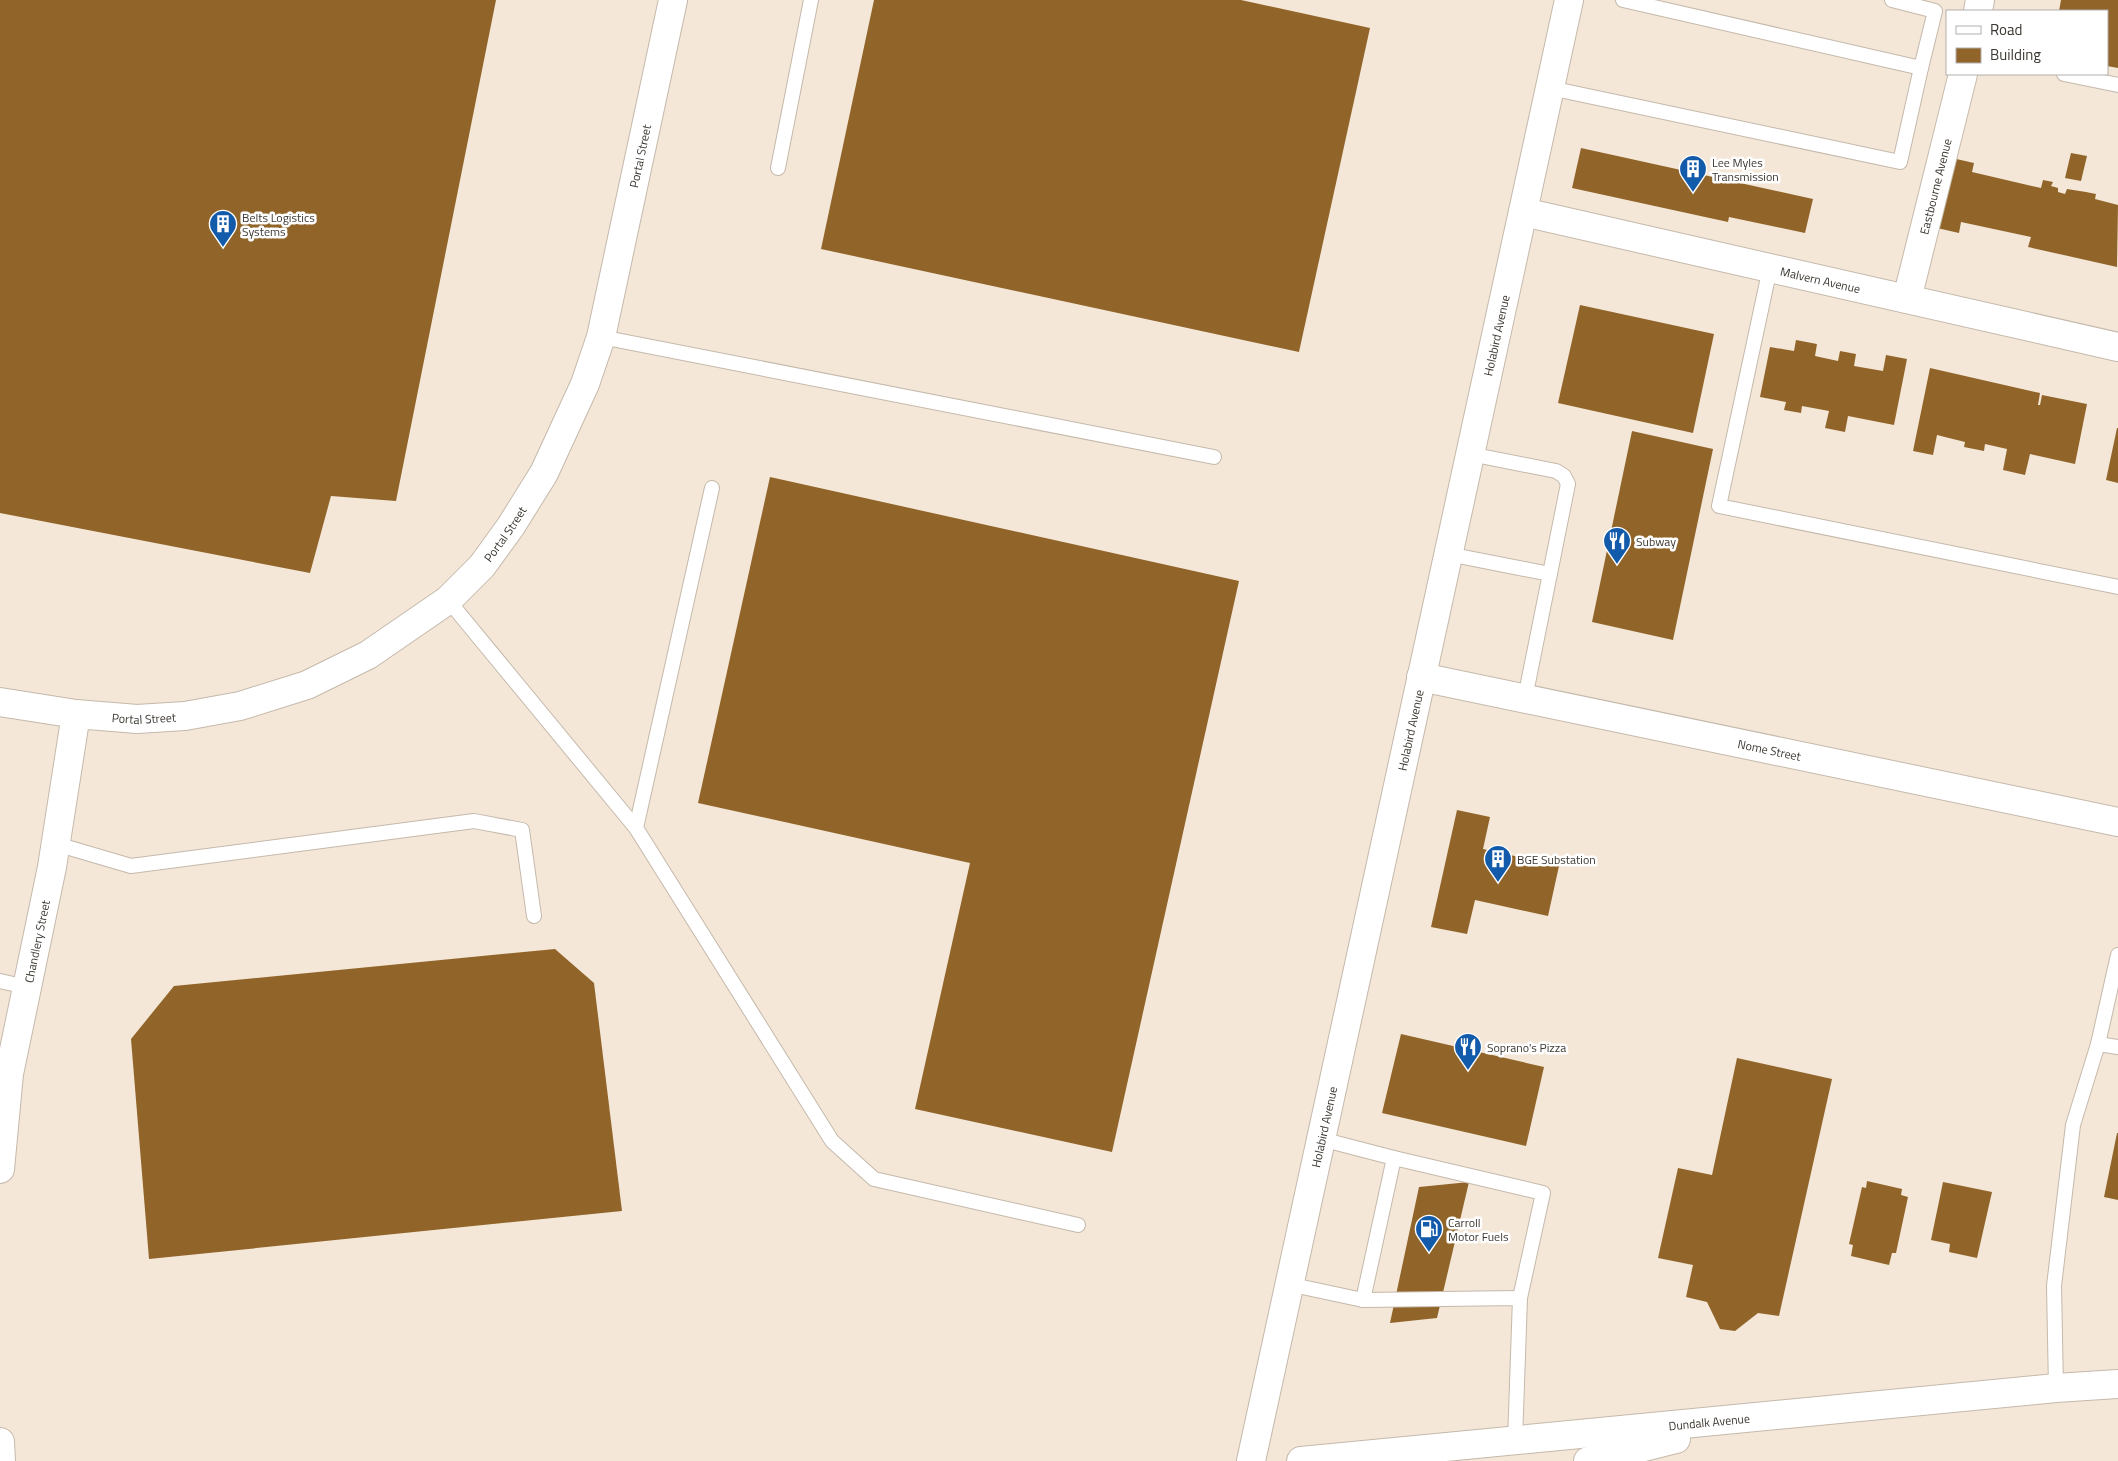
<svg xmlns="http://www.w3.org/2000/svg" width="2118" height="1461" font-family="'Titillium Web',sans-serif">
<rect width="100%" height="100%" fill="#f4e7d8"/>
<g fill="#916529">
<path d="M0,0H496L396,501L331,496L310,573L0,513Z"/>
<path d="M874,0H1241L1370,28L1299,352L821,249Z"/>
<path d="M2061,0H2118V68L2107,66V11H2059Z"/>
<path d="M1581,148L1813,199L1805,233L1729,217L1728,222L1572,188Z"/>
<path d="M2071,153L2087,156L2081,181L2065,178Z"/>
<path d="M1952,158L1974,163L1972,172L2041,188L2043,180L2053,182L2051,186L2058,188V192L2065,194L2067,189L2086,192L2096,194L2095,199L2118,205L2117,267L2028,247L2031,237L1961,222L1959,233L1937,228Z"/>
<path d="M1580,305L1714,334L1693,433L1558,403Z"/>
<path d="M1796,340L1817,344L1815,356L1838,361L1840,351L1856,354L1854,366L1883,371L1886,355L1907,359L1894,425L1848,416L1845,432L1825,428L1829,411L1802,406L1801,413L1784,410L1786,402L1760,397L1770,347L1794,351Z"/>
<path d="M1930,368L2040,393L2038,405H2040L2042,395L2087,404L2075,464L2030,454L2025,475L2003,470L2007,449L1985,444L1984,451L1964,447L1965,442L1937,435L1933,455L1913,451Z"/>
<path d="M2117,428H2118V483L2106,480Z"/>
<path d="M1632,431L1713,449L1673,640L1592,622Z"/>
<path d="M770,477L1239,581L1112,1152L915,1109L970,863L698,803Z"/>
<path d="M1457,810L1490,817L1483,849L1559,866L1548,916L1475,900L1467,934L1431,927Z"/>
<path d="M555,949L594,983L622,1211L149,1259L131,1039L174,986Z"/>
<path d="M1401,1034L1544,1067L1526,1146L1382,1113Z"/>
<path d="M1737,1058L1832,1079L1779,1316L1758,1313L1735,1331L1720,1329L1707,1302L1686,1297L1693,1265L1658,1258L1678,1168L1712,1175Z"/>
<path d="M2117,1133H2118V1200L2104,1197Z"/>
<path d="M1867,1181L1902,1189L1901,1195L1908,1197L1896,1253H1892L1889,1265L1851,1256L1853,1245L1849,1244L1862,1187L1866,1188Z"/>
<path d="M1469,1182L1437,1318L1390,1323L1419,1187Z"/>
<path d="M1943,1182L1992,1192L1977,1258L1949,1252L1950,1244L1931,1240Z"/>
</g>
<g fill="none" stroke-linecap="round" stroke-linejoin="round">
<defs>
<g id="lane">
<path d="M1892,0L1935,11L1921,68"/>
<path d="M2064,74L2118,85"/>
<path d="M1550,88L1900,162L1921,68L1623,0"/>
<path d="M778,168L811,0"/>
<path d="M1770,268L1719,506L2118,587"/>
<path d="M601,337L1214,457"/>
<path d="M1470,454L1556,471L1564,476L1568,484L1525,698"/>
<path d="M1448,554L1550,574"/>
<path d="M448,600L636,828L832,1141L874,1179L1078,1225"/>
<path d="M636,828L712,488"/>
<path d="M56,844L131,866L474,821L522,830L534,916"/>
<path d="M0,981L27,987"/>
<path d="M2098,1044L2118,955"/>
<path d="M1321,1139L1394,1158L1363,1300"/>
<path d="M1394,1158L1543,1193L1520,1298"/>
<path d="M1288,1284L1363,1300L1520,1298L1515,1441"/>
<path d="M2056,1388L2054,1286L2073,1125L2098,1044L2118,1047"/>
</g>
<g id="street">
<path d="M1978,11L1980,0"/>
<path id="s1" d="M1523,212L2118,347"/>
<path id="s2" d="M1907,299L1963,74"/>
<path id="s3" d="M1421,677L2118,822"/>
<path id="s4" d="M0,702L76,714L137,719L185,716L240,706L307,685L368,655L448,600L482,566L511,526L544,473L585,384L601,337L673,0"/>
<path id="s5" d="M0,1169L9,1074L52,867L76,714"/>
<path d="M0,1442L1,1461"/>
</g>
<g id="secondary">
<path id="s6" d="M1251,1461L1569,0"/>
</g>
<g id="primary">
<path id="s7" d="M1301,1461L2056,1388L2118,1384"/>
<path d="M1588,1461L1676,1439"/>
</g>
</defs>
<use href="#lane" stroke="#c5b9ab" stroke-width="16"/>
<use href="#street" stroke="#c5b9ab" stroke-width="30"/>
<use href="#secondary" stroke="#c5b9ab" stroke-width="30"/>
<use href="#primary" stroke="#c5b9ab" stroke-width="30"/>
<use href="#lane" stroke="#fff" stroke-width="14"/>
<use href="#street" stroke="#fff" stroke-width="28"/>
<use href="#secondary" stroke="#fff" stroke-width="28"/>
<use href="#primary" stroke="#fff" stroke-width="28"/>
</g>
<defs>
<symbol id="building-pin" viewBox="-11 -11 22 30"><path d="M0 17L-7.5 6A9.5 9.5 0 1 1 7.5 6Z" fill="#125aaa" stroke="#fff"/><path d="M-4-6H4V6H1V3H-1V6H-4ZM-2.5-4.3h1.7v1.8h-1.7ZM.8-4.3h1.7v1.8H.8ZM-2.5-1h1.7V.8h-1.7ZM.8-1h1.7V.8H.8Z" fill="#fff"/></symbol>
<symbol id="restaurant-pin" viewBox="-11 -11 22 30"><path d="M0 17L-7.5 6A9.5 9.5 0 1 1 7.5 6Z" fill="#125aaa" stroke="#fff"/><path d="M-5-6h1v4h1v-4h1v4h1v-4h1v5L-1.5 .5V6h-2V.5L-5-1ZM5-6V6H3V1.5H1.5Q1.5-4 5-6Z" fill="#fff"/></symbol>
<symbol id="fuel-pin" viewBox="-11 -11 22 30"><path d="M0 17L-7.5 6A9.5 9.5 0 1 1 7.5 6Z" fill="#125aaa" stroke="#fff"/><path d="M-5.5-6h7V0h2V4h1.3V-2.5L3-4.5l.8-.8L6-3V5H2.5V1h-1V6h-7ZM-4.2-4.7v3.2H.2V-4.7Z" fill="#fff"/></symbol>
</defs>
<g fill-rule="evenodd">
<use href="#building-pin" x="1677" y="153" width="32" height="43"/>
<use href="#building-pin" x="207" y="208" width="32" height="43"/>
<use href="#restaurant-pin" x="1601" y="525" width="32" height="43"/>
<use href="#building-pin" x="1482" y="843" width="32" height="43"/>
<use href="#restaurant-pin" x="1452" y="1031" width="32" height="43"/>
<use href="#fuel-pin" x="1413" y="1213" width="32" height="43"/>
</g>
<g text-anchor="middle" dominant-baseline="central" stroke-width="5" stroke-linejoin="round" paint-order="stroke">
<g font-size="12" fill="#3c3731" stroke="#fff">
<text stroke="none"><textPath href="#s4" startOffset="970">Portal Street</textPath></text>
<text stroke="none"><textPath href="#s2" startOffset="116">Eastbourne Avenue</textPath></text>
<text stroke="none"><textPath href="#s1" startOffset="305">Malvern Avenue</textPath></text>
<text stroke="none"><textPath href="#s6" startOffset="1152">Holabird Avenue</textPath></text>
<text stroke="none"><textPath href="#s4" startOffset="565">Portal Street</textPath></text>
<text stroke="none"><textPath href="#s4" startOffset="145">Portal Street</textPath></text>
<text stroke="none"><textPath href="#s6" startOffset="748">Holabird Avenue</textPath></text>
<text stroke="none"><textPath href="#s3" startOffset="356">Nome Street</textPath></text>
<text stroke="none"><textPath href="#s5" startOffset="231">Chandlery Street</textPath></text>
<text stroke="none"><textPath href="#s6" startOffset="342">Holabird Avenue</textPath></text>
<text stroke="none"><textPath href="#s7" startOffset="410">Dundalk Avenue</textPath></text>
</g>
<g font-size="12" fill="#3c3731" stroke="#fff" text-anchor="start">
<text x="1712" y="162">Lee Myles<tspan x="1712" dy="14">Transmission</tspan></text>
<text x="242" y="217">Belts Logistics<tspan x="242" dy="14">Systems</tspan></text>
<text x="1636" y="541">Subway</text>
<text x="1517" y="859">BGE Substation</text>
<text x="1487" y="1047">Soprano's Pizza</text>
<text x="1448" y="1222">Carroll<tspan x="1448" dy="14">Motor Fuels</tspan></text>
</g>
</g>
<rect x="1946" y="10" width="162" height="65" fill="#ffffff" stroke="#b1afad"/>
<rect x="1956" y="26" width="25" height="8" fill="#ffffff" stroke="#b1afad"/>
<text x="1990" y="35" font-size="15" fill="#3c3731">Road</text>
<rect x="1956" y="48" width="25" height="15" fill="#916529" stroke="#b1afad"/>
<text x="1990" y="60" font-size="15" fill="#3c3731">Building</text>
</svg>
